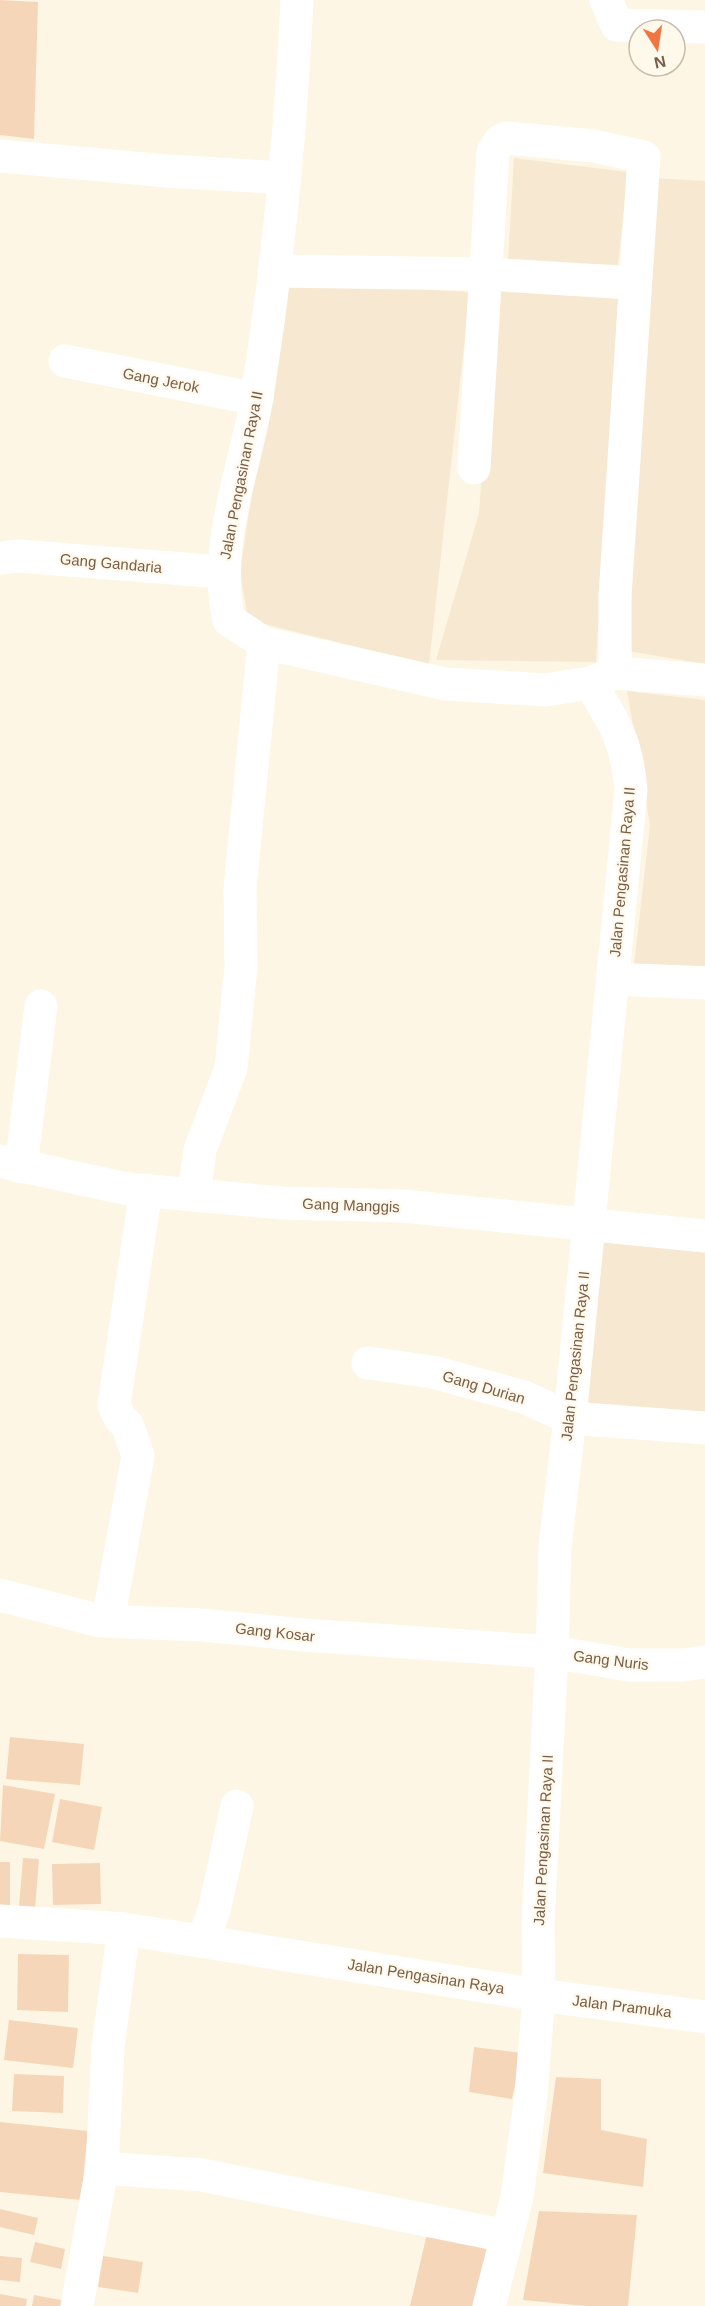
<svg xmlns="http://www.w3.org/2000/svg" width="705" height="2306" font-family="Arial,sans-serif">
<rect width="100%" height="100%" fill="#fef6e4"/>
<g fill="#f7e9d1">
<path d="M514,158L628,172L618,265L508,261Z"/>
<path d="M655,178L705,181V664L628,651Z"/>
<path d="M284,282L470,292L429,665L248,620L240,571Z"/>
<path d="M495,290L618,299L596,662L436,660L479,513Z"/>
<path d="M627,691L705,700V966L634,964L650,825Z"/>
<path d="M604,1241L705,1251V1418L586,1408Z"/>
</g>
<g fill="#f6d6b9">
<path d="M0,0L38,2L34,139L0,135Z"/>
<path d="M10,1737L84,1744L80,1785L6,1779Z"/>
<path d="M3,1785L55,1794L44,1849L0,1841Z"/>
<path d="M60,1799L102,1807L94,1850L52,1842Z"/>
<path d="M23,1858L39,1859L35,1909L19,1907Z"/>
<rect x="0" y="1862" width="10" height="44"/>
<path d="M100,1863L101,1904L53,1905L52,1864Z"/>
<path d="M18,1954L69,1955L68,2012L17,2010Z"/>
<path d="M9,2020L78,2028L73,2068L4,2060Z"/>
<path d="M474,2047L522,2053L512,2099L469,2092Z"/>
<path d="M14,2074L64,2076L63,2113L12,2111Z"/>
<path d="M556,2077L601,2079V2130L647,2139L643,2187L543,2173Z"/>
<path d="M0,2122L88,2131L81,2200L0,2192Z"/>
<path d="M0,2209L38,2218L34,2235L0,2227Z"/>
<path d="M539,2211L637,2215L628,2306H586L523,2300Z"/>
<path d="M427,2234L492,2242L475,2306H410Z"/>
<path d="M35,2242L65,2249L61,2269L30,2262Z"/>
<path d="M0,2256L22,2258L20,2282L0,2280Z"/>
<path d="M103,2256L143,2262L138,2293L98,2287Z"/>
<path d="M0,2294L27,2299L26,2306H0Z"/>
<path d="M34,2295L72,2302L71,2306H32Z"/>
</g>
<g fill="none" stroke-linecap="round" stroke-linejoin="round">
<g stroke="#fff" stroke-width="33">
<path d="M606,0L617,25L705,27"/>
<path d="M0,156L167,171L284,178"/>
<path d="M275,271L485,274L634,283"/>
<path d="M65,361L257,399"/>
<path d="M474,468L493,152L500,141L507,138L594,146L644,157L615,596V673"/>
<path d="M0,558L18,556L222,572"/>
<path d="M595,681L615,673L705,680"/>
<path d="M612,979L705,983"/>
<path d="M0,1161L127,1189L282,1203L403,1206L705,1236"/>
<path d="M21,1167L41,1006"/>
<path d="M194,1194L200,1150L231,1068L241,967L240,889L264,643"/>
<path d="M368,1363L433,1372L524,1397L570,1418L705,1428"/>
<path d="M0,1595L100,1621L202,1625L304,1635L552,1652L629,1665H683L705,1662"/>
<path d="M108,1621L138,1456L128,1426L120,1418L114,1405L146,1190"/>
<path d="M204,1940L215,1907L237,1806"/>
<path d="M102,2168L202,2175L506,2236"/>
<path d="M77,2306L102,2168L108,2047L124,1929"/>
</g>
<g stroke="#fff" stroke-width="33">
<path d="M297,0C291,133 278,265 257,397C245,470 212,545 229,620L264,643L445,684L546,690L590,683C615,723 627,742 631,790L570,1418L555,1547L552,1652L538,1925L539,1995L531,2095L517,2197L489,2306"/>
<path d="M0,1921L124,1929L539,1995L705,2017"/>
</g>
</g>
<g text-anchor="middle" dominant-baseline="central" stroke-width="4.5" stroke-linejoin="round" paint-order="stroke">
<g font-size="15" fill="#795d46" stroke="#fff9ec">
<text transform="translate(161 380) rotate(11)">Gang Jerok</text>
<text transform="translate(241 475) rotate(-79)">Jalan Pengasinan Raya II</text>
<text transform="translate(111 563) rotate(5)">Gang Gandaria</text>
<text transform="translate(622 872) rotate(-85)">Jalan Pengasinan Raya II</text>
<text transform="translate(351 1205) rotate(2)">Gang Manggis</text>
<text transform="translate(575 1356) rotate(-84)">Jalan Pengasinan Raya II</text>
<text transform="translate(484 1387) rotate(16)">Gang Durian</text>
<text transform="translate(275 1632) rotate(6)">Gang Kosar</text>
<text transform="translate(611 1660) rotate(7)">Gang Nuris</text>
<text transform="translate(543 1840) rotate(-87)">Jalan Pengasinan Raya II</text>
<text transform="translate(426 1976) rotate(9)">Jalan Pengasinan Raya</text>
<text transform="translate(622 2006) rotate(7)">Jalan Pramuka</text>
</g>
</g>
<g transform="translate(657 48) rotate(168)"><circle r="28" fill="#fff9ec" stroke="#c9bbaa" stroke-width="1.5"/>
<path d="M0-4.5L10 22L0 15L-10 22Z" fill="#f4743d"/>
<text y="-9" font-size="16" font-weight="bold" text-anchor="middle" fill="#795d46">N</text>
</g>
</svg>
